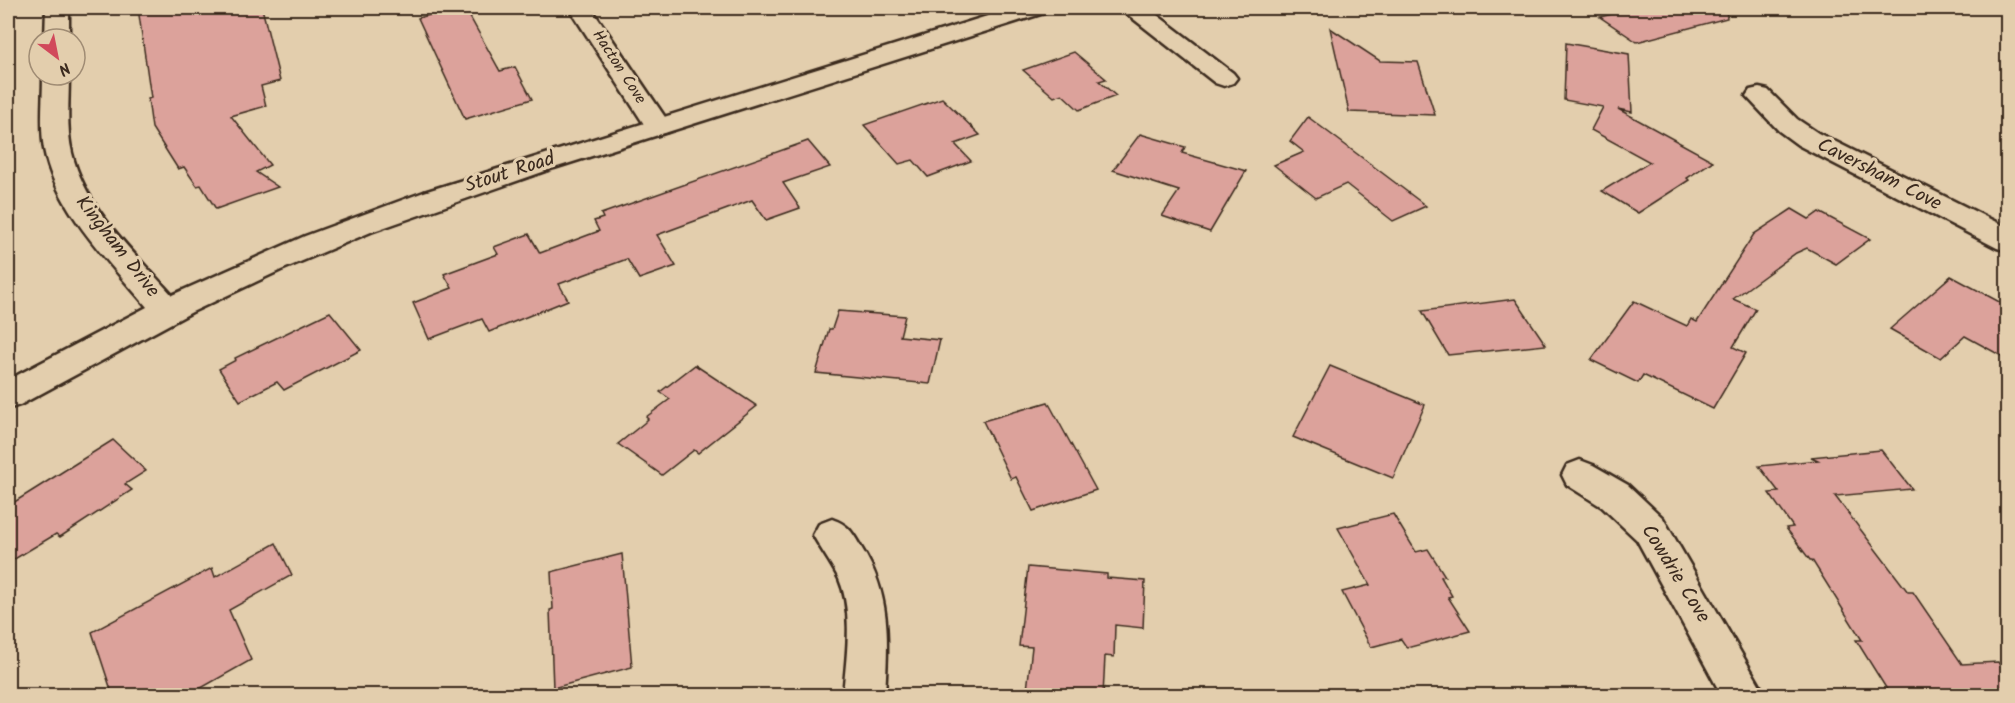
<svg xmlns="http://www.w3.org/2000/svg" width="2015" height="703" font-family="Kalam,sans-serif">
<rect width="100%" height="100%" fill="#e3cead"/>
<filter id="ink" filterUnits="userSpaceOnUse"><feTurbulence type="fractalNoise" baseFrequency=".0167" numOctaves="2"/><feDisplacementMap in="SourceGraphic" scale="12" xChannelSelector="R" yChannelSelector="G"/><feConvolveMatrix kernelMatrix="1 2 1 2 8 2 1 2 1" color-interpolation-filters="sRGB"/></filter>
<g filter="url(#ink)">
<g fill="#dca29b" stroke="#3b2a1e" stroke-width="1.5">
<path d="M138,8H262L280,81L261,86L266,106L231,116L270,165L256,172L278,187L216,209L201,185L197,186L184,167L178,169L152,128L148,99L151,98Z"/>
<path d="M456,8H465L500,71L515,67L532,99L465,119L418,18Z"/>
<path d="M1636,8H1726L1727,18L1637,42L1600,17Z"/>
<path d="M1330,28L1380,61L1418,62L1435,115L1349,112Z"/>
<path d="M1566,43L1629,54L1632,112L1618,109L1713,161L1687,178L1689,180L1638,213L1602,191L1650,162L1591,130L1603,107L1564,100Z"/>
<path d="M1074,52L1106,79L1099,81L1116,96L1079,110L1062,94L1054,97L1023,70Z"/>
<path d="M942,98L980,135L955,144L971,161L928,177L913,160L899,164L864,125Z"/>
<path d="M1308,117L1336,138L1426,206L1393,221L1346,184L1316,198L1274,165L1304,152L1290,141Z"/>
<path d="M1140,134L1185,147L1182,153L1246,171L1210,232L1162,216L1179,191L1113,170Z"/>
<path d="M808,141L830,167L783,183L800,208L766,220L752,200L657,235L676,266L639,279L627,259L559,284L568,300L489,332L482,319L429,339L413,303L452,288L444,274L498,254L494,247L529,234L540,253L599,231L594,221L603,218L601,214Z"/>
<path d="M1792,209L1809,219L1819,212L1870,239L1836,264L1807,248L1796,253L1733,299L1756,309L1733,347L1746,353L1713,409L1643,375L1638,383L1591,360L1634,301L1687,326L1691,319L1697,322L1754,234Z"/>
<path d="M1951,276L2007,306V359L1965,336L1941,358L1890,329Z"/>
<path d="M1515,299L1546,345L1448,355L1422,311Z"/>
<path d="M838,311L905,316L900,336L940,340L930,384L816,373L829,329H832Z"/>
<path d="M330,312L361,350L284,390L277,382L240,401L219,369L236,360L235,358Z"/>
<path d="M695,365L757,406L698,453L694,450L662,475L618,444L644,423L648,419L646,417L670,399L660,392Z"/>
<path d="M1330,366L1425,405L1393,478L1293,437Z"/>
<path d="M1048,402L1096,490L1033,511L1016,477L1011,479L983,421Z"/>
<path d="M113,440L146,471L125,484L132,490L60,537L56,534L8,563V506Z"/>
<path d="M1881,450L1912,489L1835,496L1908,592H1913L1962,664L1998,662L2007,676V696H1891L1856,640H1862L1812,560H1810L1786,528L1793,527L1769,493L1779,492L1759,466L1818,460L1811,457Z"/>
<path d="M1393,514L1416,552L1428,549L1445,576L1441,577L1452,596L1448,597L1470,631L1407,648L1401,639L1371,647L1342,592L1370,585L1338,528Z"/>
<path d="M276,543L292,575L229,610L251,660L187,696H113L92,632L212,568L215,577Z"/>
<path d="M622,554L632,667L553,688L550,610L553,609L551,572Z"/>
<path d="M1028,567L1107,574V578L1145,581L1143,628L1115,625L1114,657L1105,656L1103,696L1027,690L1032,647L1019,646Z"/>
</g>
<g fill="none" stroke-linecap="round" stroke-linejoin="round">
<defs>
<g id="minor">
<path d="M569,8H591L671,126L667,132L658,134L649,132Z"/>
<path d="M1123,8H1148L1233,73L1237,78L1233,83L1224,86L1215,83L1126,13Z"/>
<path d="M1759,88L1768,90L1797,119L1818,133L2008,228V251L1997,248L1798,145L1779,131L1746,96L1750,90Z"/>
<path d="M1580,460L1593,465L1628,485L1663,518L1766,696H1722L1637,540L1602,507L1567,485L1562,475L1567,465Z"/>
<path d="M832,519C849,525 852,532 861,547C892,595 888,641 885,696H843C846,659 854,614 839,579C832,564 821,550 813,535L819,524Z"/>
</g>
<g id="tertiary">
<path d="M46,8H69V39H45Z"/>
<path d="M1013,8H1048L1044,13L554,168L371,232L281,270L192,312L20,405L8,409V380L147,307C110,263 55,208 44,149C40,125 43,100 43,75H69C69,101 66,128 72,153C86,210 135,253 172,295L305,236L424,192Z"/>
</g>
</defs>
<use href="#minor" stroke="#3b2a1e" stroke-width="5"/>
<use href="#tertiary" stroke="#3b2a1e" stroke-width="5"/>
<use href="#minor" fill="#e3cead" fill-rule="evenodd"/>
<use href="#tertiary" fill="#e3cead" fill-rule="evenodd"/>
</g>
</g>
<g text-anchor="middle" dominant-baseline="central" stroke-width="6" stroke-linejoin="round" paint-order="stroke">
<g font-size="16" fill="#3b2a1e" stroke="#e3cead">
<text transform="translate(619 67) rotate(57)">Hacton Cove</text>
</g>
<g font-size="20" fill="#3b2a1e" stroke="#e3cead">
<text transform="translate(510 173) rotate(-18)">Stout Road</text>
<text transform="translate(1879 175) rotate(27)">Caversham Cove</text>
<text transform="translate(117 247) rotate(52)">Kingham Drive</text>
<text transform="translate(1675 574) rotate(58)">Cowdrie Cove</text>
</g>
</g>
<rect width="2015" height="703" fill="none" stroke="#e3cead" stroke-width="30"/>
<rect x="15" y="15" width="1985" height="673" fill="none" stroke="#3b2a1e" stroke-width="2" filter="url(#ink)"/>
<g transform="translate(57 57) rotate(148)"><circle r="28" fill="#e3cead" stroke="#a08c74" stroke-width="1.5"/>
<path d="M0-4.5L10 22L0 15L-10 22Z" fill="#d1495b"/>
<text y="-9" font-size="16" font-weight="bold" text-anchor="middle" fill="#3b2a1e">N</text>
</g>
</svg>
